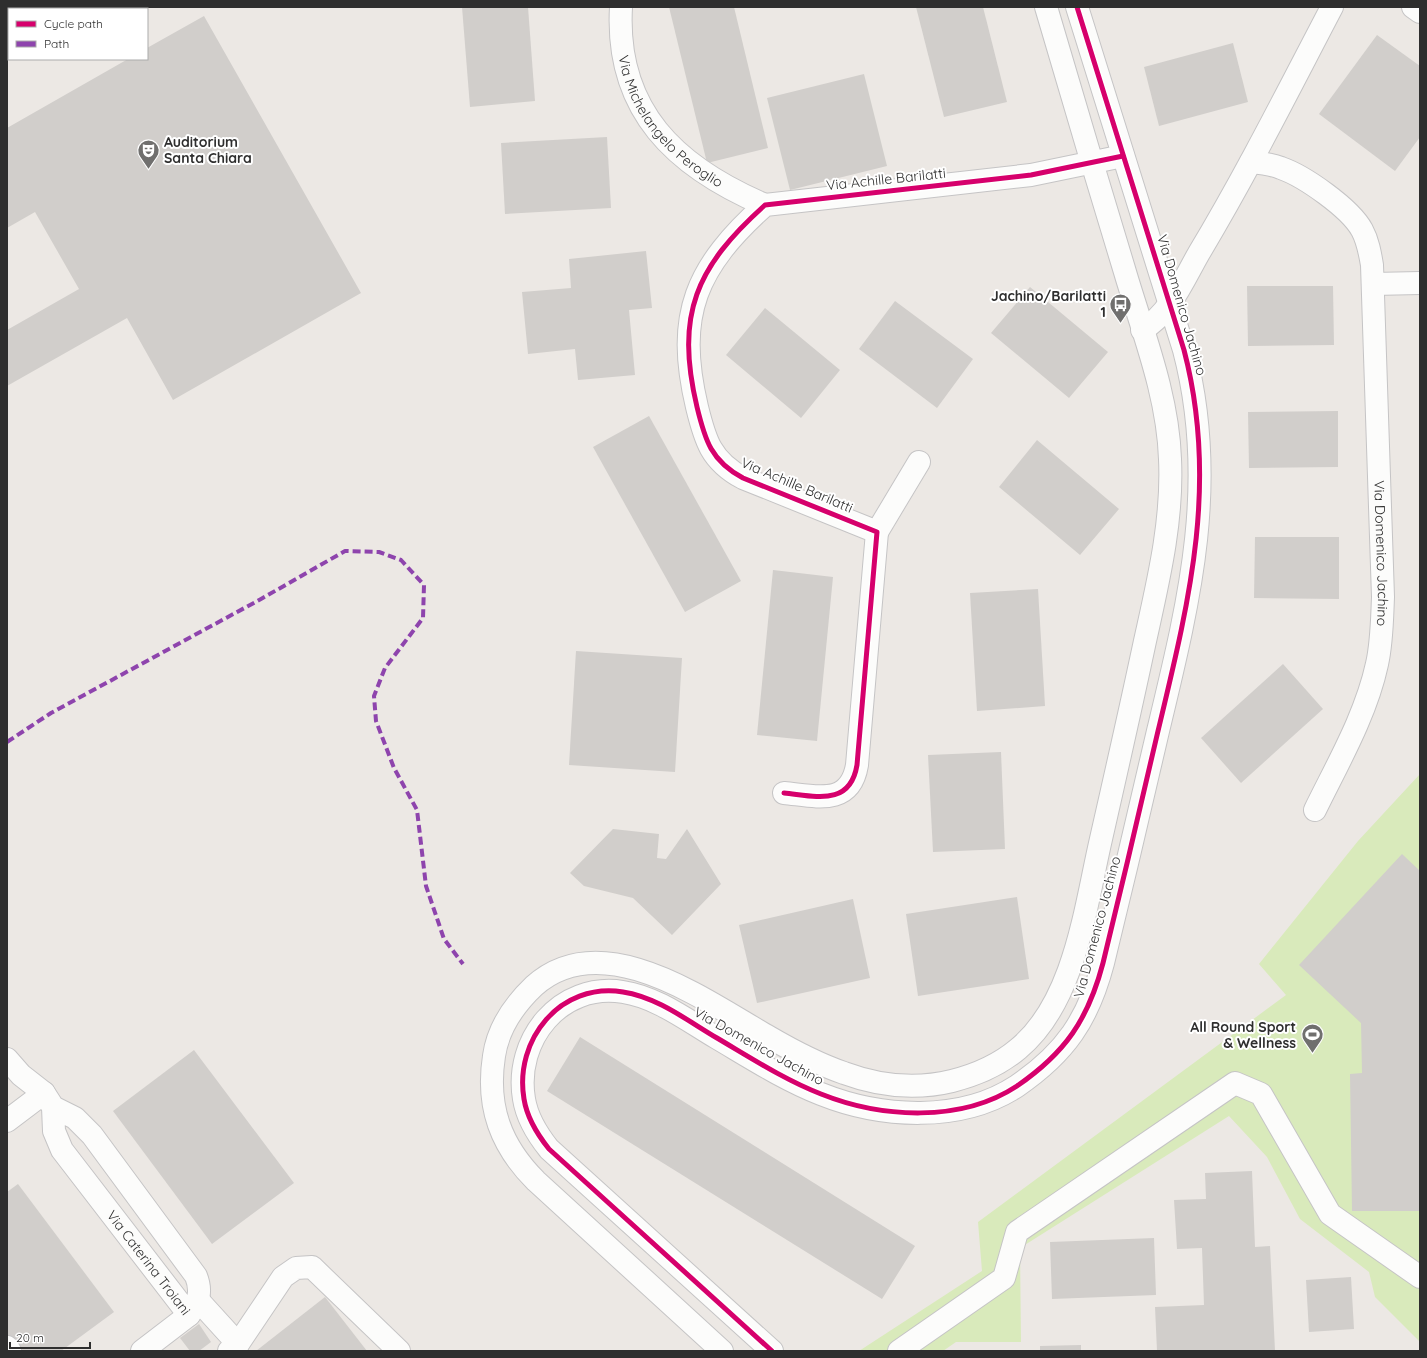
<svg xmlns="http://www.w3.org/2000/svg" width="1427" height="1358" font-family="Quicksand,sans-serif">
<rect width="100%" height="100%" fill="#ece8e4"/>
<path fill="#d9eabb" d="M1420,774V1339L1419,1341L1375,1297L1369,1272L1300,1219L1267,1157L1229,1116L1020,1248L1021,1342H956L943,1351H859L982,1271L978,1222L1286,995L1259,964L1358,841Z"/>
<g fill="#d1cecb">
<path d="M462,7H528L535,101L470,107Z"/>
<path d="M669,7H734L768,148L707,163Z"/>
<path d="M916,7H983L1007,102L944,117Z"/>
<path d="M204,16L361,293L173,400L127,318L7,386V330L79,289L35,212L7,228V128L128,59H147V48Z"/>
<path d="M1377,35L1420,66V137L1395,171L1319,114Z"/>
<path d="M1233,43L1248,102L1159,126L1144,67Z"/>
<path d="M864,74L887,166L790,190L767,98Z"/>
<path d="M607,137L611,208L505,214L501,143Z"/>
<path d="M646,251L652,308L629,310L635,375L578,380L575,349L528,354L522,292L571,288L569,259Z"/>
<path d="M1247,286H1333L1334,345L1248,346Z"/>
<path d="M1030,287L1108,352L1069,398L991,333Z"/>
<path d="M895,301L973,359L937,408L859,349Z"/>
<path d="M765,308L840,370L801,418L726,355Z"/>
<path d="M1338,411V467L1249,468L1248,412Z"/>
<path d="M649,416L741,581L685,612L593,447Z"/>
<path d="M1037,440L1119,509L1080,555L999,487Z"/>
<path d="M1255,537H1339V599L1254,598Z"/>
<path d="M773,570L833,577L817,741L757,735Z"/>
<path d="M1038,589L1045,706L977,711L970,593Z"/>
<path d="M576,651L682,658L675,772L569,765Z"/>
<path d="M1283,664L1323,709L1241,783L1201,738Z"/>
<path d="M1001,752L1005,849L933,852L928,755Z"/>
<path d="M613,829L659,834L657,858L666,859L687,829L721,884L672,935L633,898L584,886L570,873Z"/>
<path d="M1402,854L1420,871V1211H1352L1350,1074L1362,1073L1361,1023L1299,965Z"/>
<path d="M1017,897L1029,979L918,996L906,914Z"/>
<path d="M853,899L870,978L757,1003L739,925Z"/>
<path d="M580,1037L915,1246L882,1299L547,1091Z"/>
<path d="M194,1050L294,1183L212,1244L113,1111Z"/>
<path d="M1252,1171L1255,1247L1270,1246L1275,1351H1157L1155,1307L1204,1305L1202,1248L1177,1249L1174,1200L1206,1199L1205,1173Z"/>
<path d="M18,1184L114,1312L61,1351H16L7,1339V1192Z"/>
<path d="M1154,1238L1156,1295L1052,1299L1050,1242Z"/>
<path d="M1351,1277L1354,1329L1309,1332L1306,1280Z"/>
<path d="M325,1297L367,1351H256Z"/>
<path d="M199,1324L211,1342L199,1351H190L180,1338Z"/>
<path d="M1081,1345V1351H1040V1346Z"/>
</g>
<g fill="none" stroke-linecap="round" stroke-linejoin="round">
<defs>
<g id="minor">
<path id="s1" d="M621,7C615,111 676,167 765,205"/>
<path d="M1413,7L1420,12"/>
<path id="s2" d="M1251,162C1261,163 1271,164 1281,168C1304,176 1350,208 1362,230C1368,241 1370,253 1372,265L1383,597C1382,619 1382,642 1377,664C1366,715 1338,763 1315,810"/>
<path d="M1373,284L1420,283"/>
<path d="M1142,330C1170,314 1184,279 1199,253C1247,173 1289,89 1332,7"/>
<path d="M877,532L919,462"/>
<path d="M784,793C815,796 850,807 857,765L877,532L743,478C711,461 705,440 697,407C675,314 696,267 765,205L1031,175L1123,156"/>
<path id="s3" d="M7,1059L21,1075L44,1093L53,1107L54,1131L62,1150L189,1315C199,1302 202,1291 196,1276L92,1135L75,1118L53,1107"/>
<path d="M7,1121L44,1093"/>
<path d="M198,1300L238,1344L229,1351"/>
<path d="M238,1344L283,1277L296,1268L312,1267L399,1351"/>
<path d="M7,1347L10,1351"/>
<path d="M142,1351L189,1315"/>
<path d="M722,1351L536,1181C501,1146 486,1107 494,1056C498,1028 513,1006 534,986C603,924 707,1002 769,1037C793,1051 818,1064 844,1073C879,1086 915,1090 952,1081C976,1075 999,1065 1018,1049C1075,1002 1085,908 1101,839C1116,773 1131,707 1145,641C1158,582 1173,521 1170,459C1168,395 1143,333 1125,272C1098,184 1072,95 1046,7"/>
<path d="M772,1351L549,1149C537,1134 527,1118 524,1099C514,1040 560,982 623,992C657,997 688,1021 717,1038C751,1058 785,1080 821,1094C881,1118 961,1123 1017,1086C1065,1053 1088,1020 1103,963C1122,886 1140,808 1158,731C1189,602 1219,483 1184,350L1077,7"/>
<path d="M899,1351L1004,1278L1017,1232L1235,1083L1261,1094L1330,1214L1420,1277"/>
</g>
</defs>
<use href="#minor" stroke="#c5c4c5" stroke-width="24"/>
<use href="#minor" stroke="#fcfcfb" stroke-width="22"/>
<path stroke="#8e44ad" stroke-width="4" stroke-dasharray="8 4" stroke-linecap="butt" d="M7,742L51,713L261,599L345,551L379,552L401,560L424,585L423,618L385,668L374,696L376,721L394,768L417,810L426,886L444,939L463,964"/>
<defs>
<g id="cycleway">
<path d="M784,793C815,796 850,807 857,765L877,532L743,478C711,461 705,440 697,407C675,314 696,267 765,205L1031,175L1123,156"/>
<path d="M772,1351L549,1149C537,1134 527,1118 524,1099C514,1040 560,982 623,992C657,997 688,1021 717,1038C751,1058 785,1080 821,1094C881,1118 961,1123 1017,1086C1065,1053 1088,1020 1103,963C1122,886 1140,808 1158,731C1189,602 1219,483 1184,350L1077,7"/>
</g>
</defs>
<use href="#cycleway" stroke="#fff" stroke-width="8"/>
<use href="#cycleway" stroke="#d6006c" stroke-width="5"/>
</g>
<defs>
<symbol id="theatre-pin" viewBox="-11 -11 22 30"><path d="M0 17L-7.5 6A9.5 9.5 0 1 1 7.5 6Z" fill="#706f6e" stroke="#fff"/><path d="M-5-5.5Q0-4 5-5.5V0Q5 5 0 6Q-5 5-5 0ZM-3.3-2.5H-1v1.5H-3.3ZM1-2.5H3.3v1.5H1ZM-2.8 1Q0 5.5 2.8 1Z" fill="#fff"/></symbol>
<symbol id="bus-pin" viewBox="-11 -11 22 30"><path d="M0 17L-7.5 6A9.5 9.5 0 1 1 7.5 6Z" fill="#706f6e" stroke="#fff"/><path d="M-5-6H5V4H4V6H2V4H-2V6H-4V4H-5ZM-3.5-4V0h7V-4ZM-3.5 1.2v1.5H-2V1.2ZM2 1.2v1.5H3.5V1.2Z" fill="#fff"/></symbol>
<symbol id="stadium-pin" viewBox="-11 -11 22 30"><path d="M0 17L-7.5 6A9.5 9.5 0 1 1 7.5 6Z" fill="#706f6e" stroke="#fff"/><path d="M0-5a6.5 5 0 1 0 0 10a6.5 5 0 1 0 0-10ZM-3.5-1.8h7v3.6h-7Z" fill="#fff"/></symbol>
</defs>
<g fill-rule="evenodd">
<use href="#theatre-pin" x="136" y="138" width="25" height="34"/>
<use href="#bus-pin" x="1108" y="292" width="25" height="34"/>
<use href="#stadium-pin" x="1300" y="1022" width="25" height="34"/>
</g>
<g text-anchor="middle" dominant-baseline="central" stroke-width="4" stroke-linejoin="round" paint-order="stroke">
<g font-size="14" fill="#2e2e2e" stroke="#fff">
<text stroke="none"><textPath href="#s1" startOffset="132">Via Michelangelo Peroglio</textPath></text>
<text transform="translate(886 179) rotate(-6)">Via Achille Barilatti</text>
<text transform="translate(1182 305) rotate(74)">Via Domenico Jachino</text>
<text transform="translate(797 485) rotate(23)">Via Achille Barilatti</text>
<text stroke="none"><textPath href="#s2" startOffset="459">Via Domenico Jachino</textPath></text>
<text transform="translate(1097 927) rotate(-75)">Via Domenico Jachino</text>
<text transform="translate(759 1046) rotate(29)">Via Domenico Jachino</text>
<text stroke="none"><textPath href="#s3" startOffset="254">Via Caterina Troiani</textPath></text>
</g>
<g font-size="14" font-weight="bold" fill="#2e2e2e" stroke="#fff" text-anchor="end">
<text x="164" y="142" text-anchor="start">Auditorium<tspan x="164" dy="16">Santa Chiara</tspan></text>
<text x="1106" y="296">Jachino/Barilatti<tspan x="1106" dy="16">1</tspan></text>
<text x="1296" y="1027">All Round Sport<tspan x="1296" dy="16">&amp; Wellness</tspan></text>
</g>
</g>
<rect width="1427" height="1358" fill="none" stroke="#2e2e2e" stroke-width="16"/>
<rect x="8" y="8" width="140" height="52" fill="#ffffff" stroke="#ababab"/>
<rect x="16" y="21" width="20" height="6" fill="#d6006c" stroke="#ababab"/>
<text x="44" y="28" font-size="12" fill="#2e2e2e">Cycle path</text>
<rect x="16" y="41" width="20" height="6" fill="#8e44ad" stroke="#ababab"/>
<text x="44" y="48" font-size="12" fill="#2e2e2e">Path</text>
<path d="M10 1342v6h80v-6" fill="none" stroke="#2e2e2e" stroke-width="2"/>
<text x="16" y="1342" font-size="12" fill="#2e2e2e" stroke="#ffffff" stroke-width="3" paint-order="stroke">20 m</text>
</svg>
